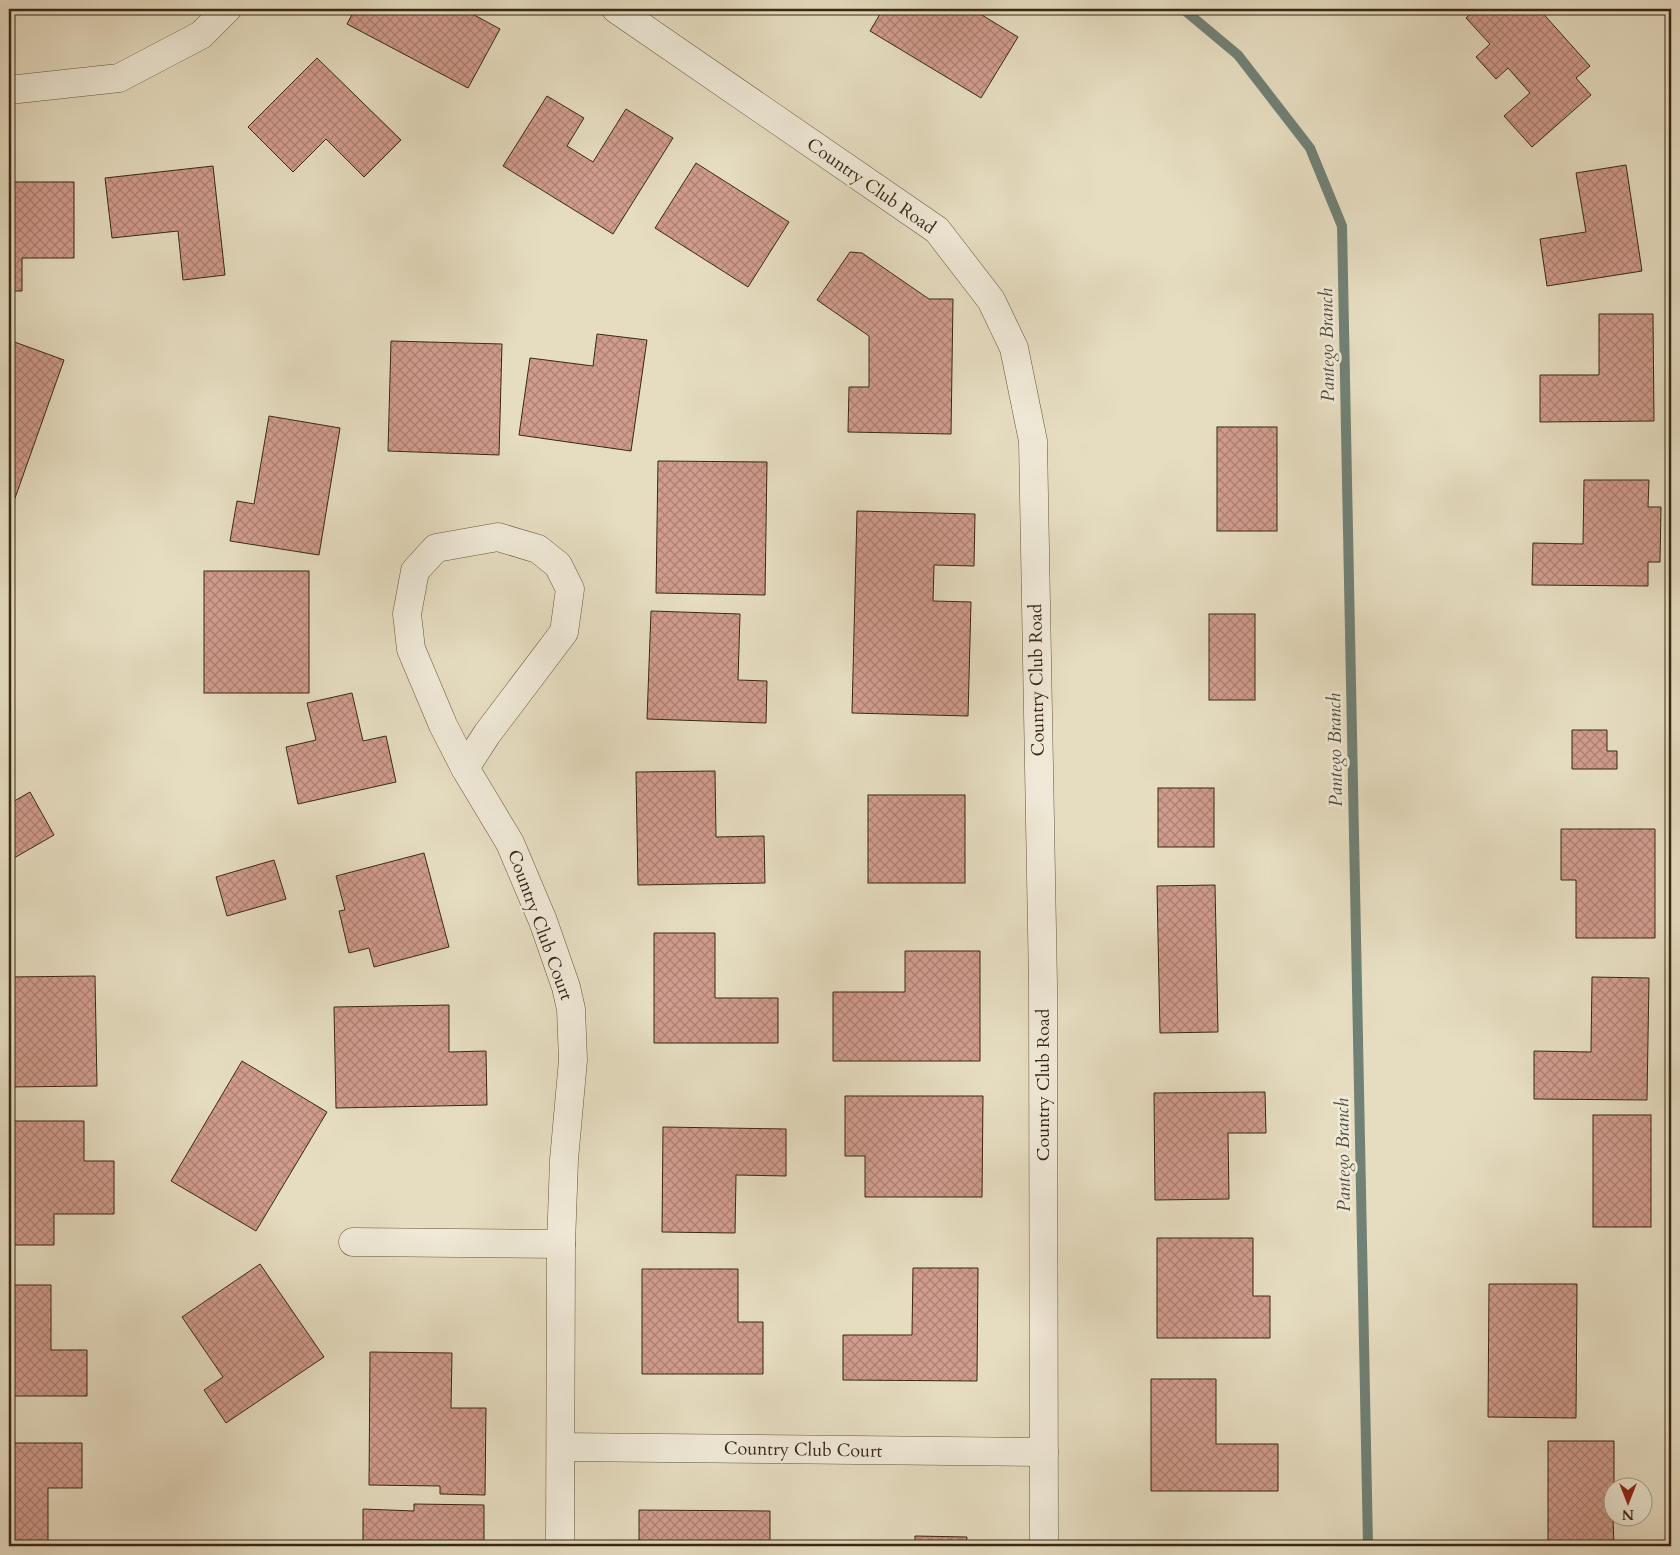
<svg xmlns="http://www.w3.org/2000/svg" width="1680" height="1555" font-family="Cardo,serif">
<defs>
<pattern id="building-cross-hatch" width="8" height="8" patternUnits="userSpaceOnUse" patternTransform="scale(1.25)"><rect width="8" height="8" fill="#d19c8e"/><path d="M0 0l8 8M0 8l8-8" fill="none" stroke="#ab7f73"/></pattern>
</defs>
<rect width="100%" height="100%" fill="#e6ddc1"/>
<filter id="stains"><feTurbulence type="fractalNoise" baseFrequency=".004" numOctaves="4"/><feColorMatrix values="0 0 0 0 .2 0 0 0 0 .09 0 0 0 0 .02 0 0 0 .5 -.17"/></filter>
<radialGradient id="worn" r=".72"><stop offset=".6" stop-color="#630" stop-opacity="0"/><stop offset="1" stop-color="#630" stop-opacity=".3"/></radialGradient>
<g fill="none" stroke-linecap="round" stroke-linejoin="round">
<path stroke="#718176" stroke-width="10" d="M1183,9L1238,55L1310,148L1342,226L1368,1546"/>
</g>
<g fill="url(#building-cross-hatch)" stroke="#382914">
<path d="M355,9H463L500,29L468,88L347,24Z"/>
<path d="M883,9H972L1018,37L981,98L870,31Z"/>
<path d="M1476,9H1539L1590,66L1576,78L1591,95L1532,147L1504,116L1530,93L1508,68L1496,79L1476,57L1490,44L1466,18Z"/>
<path d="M317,58L401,140L364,177L326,139L293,172L248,127Z"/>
<path d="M547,96L584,118L567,146L593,162L626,109L673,138L613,234L503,166Z"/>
<path d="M696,163L789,222L748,287L655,228Z"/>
<path d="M1626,165L1642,271L1547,286L1540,239L1586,232L1576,173Z"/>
<path d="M213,166L225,275L183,280L178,231L112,238L105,178Z"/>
<path d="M9,182H74V258H22V291H9Z"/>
<path d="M850,252L862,253L929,299H953L951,434L848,432L849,387H869V336L817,300Z"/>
<path d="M1599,314H1653L1654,421L1540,422V375H1599Z"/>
<path d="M597,334L647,340L631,451L519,435L530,358L593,366Z"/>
<path d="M9,340L64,360L9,515Z"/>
<path d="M391,341L502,344L499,455L388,451Z"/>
<path d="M269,416L340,428L319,555L230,541L237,501L254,504Z"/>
<rect x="1217" y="427" width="60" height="104"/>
<path d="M658,461L767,462L765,595L656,593Z"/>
<path d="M1584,480H1649L1648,507H1661L1660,562H1648V586L1532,585L1533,543L1583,544Z"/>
<path d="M857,511L975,514L974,566L934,565L933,601L971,602L968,716L852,713Z"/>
<rect x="204" y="571" width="105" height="122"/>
<path d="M651,611L740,614L738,680L767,681L766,723L647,719Z"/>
<rect x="1209" y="614" width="46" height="86"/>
<path d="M352,693L363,741L386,736L396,782L298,804L286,747L316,740L307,703Z"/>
<path d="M1572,730H1607V751H1617V769H1572Z"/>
<path d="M715,771L716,837L764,836L765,883L638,885L636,772Z"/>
<rect x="1158" y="788" width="56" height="59"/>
<path d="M30,792L54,835L9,861V804Z"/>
<rect x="868" y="795" width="97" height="88"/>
<path d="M1561,829H1655V938H1576V880H1561Z"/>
<path d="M424,853L449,947L374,967L369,948L349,953L339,911L345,910L336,876Z"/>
<path d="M274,860L286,899L227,916L216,877Z"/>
<path d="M1215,885L1218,1032L1160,1033L1157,886Z"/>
<path d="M654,933H715V998H778V1043H654Z"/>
<path d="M905,951H980V1061H833V992H905Z"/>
<path d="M95,976L97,1086L9,1087V977Z"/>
<path d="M1592,977L1649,978L1647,1100L1534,1099V1051L1591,1052Z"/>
<path d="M449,1005V1052L486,1051L487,1105L336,1108L334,1007Z"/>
<path d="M242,1061L327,1112L256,1231L171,1181Z"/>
<path d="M1265,1092L1266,1133H1228L1229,1199L1155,1200L1154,1093Z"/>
<path d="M845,1096H983L982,1197H865V1156H845Z"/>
<rect x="1593" y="1115" width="58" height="112"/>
<path d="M9,1121H84V1161H114V1214H54V1245H9Z"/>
<path d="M663,1127L786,1129V1176L736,1175L735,1233L662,1232Z"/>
<path d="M1157,1238H1253V1296H1270V1338H1157Z"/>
<path d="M260,1264L324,1357L226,1423L204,1390L223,1377L182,1317Z"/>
<path d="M913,1268H978L977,1381L843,1380V1335H912Z"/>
<path d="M642,1269H738V1322H763V1374H642Z"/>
<path d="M1489,1284H1577L1576,1418L1488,1417Z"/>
<path d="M9,1285H51V1350H87V1396H9Z"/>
<path d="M370,1352L452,1353L451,1408H486L485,1495L440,1494V1486L369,1485Z"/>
<path d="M1151,1379H1216V1444H1278V1491H1151Z"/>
<path d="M1548,1441H1614V1488H1612L1614,1546H1548Z"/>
<path d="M9,1443H82V1488H48V1546H9Z"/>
<path d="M414,1504L484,1505V1546H363V1509L414,1511Z"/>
<path d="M639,1510L770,1511V1546H639Z"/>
<path d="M915,1536L967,1537L966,1546H915Z"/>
</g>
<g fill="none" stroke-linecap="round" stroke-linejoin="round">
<defs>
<g id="street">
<path d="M616,9L937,230L991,300L1014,348L1033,441L1043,984L1044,1546"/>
<path d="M9,90L119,78L201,35L227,9"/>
<path d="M498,537L538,549L558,565L570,589L564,632L487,734L465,768L443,725L411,649L407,614L415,571L436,548Z"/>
<path d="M465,768L510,843L543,921L566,987L571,1009L573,1060L564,1160L561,1244L560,1546"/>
<path d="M353,1242L561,1244"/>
<path d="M561,1447L1044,1452"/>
</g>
</defs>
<use href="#street" stroke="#64563f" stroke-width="29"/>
<use href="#street" stroke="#efe9d7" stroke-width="28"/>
</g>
<g text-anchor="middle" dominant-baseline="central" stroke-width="5" stroke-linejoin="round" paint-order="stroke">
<g font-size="18" fill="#382914" stroke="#efe9d7">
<text transform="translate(871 186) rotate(35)">Country Club Road</text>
<text transform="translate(1037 680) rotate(-91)">Country Club Road</text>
<text transform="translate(540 925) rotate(70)">Country Club Court</text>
<text transform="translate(1043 1085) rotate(-90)">Country Club Road</text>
<text transform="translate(803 1450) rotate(1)">Country Club Court</text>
</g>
<g font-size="19" font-style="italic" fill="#504e3d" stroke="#efe9d7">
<text transform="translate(1327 345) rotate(-91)">Pantego Branch</text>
<text transform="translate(1335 750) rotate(-91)">Pantego Branch</text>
<text transform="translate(1343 1155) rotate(-91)">Pantego Branch</text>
</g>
</g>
<rect width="1680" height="1555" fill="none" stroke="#e6ddc1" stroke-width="30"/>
<rect x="10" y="10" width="1660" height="1535" fill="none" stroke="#382914" stroke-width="2.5"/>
<rect x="15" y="15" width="1650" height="1525" fill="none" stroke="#382914"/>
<g transform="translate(1628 1502) rotate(180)"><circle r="24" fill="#efe9d7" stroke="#a69c89"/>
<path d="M0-4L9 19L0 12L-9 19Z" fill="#8f2418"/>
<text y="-8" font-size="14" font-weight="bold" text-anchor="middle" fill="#382914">N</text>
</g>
<rect width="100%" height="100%" filter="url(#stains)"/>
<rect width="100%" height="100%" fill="url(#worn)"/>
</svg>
